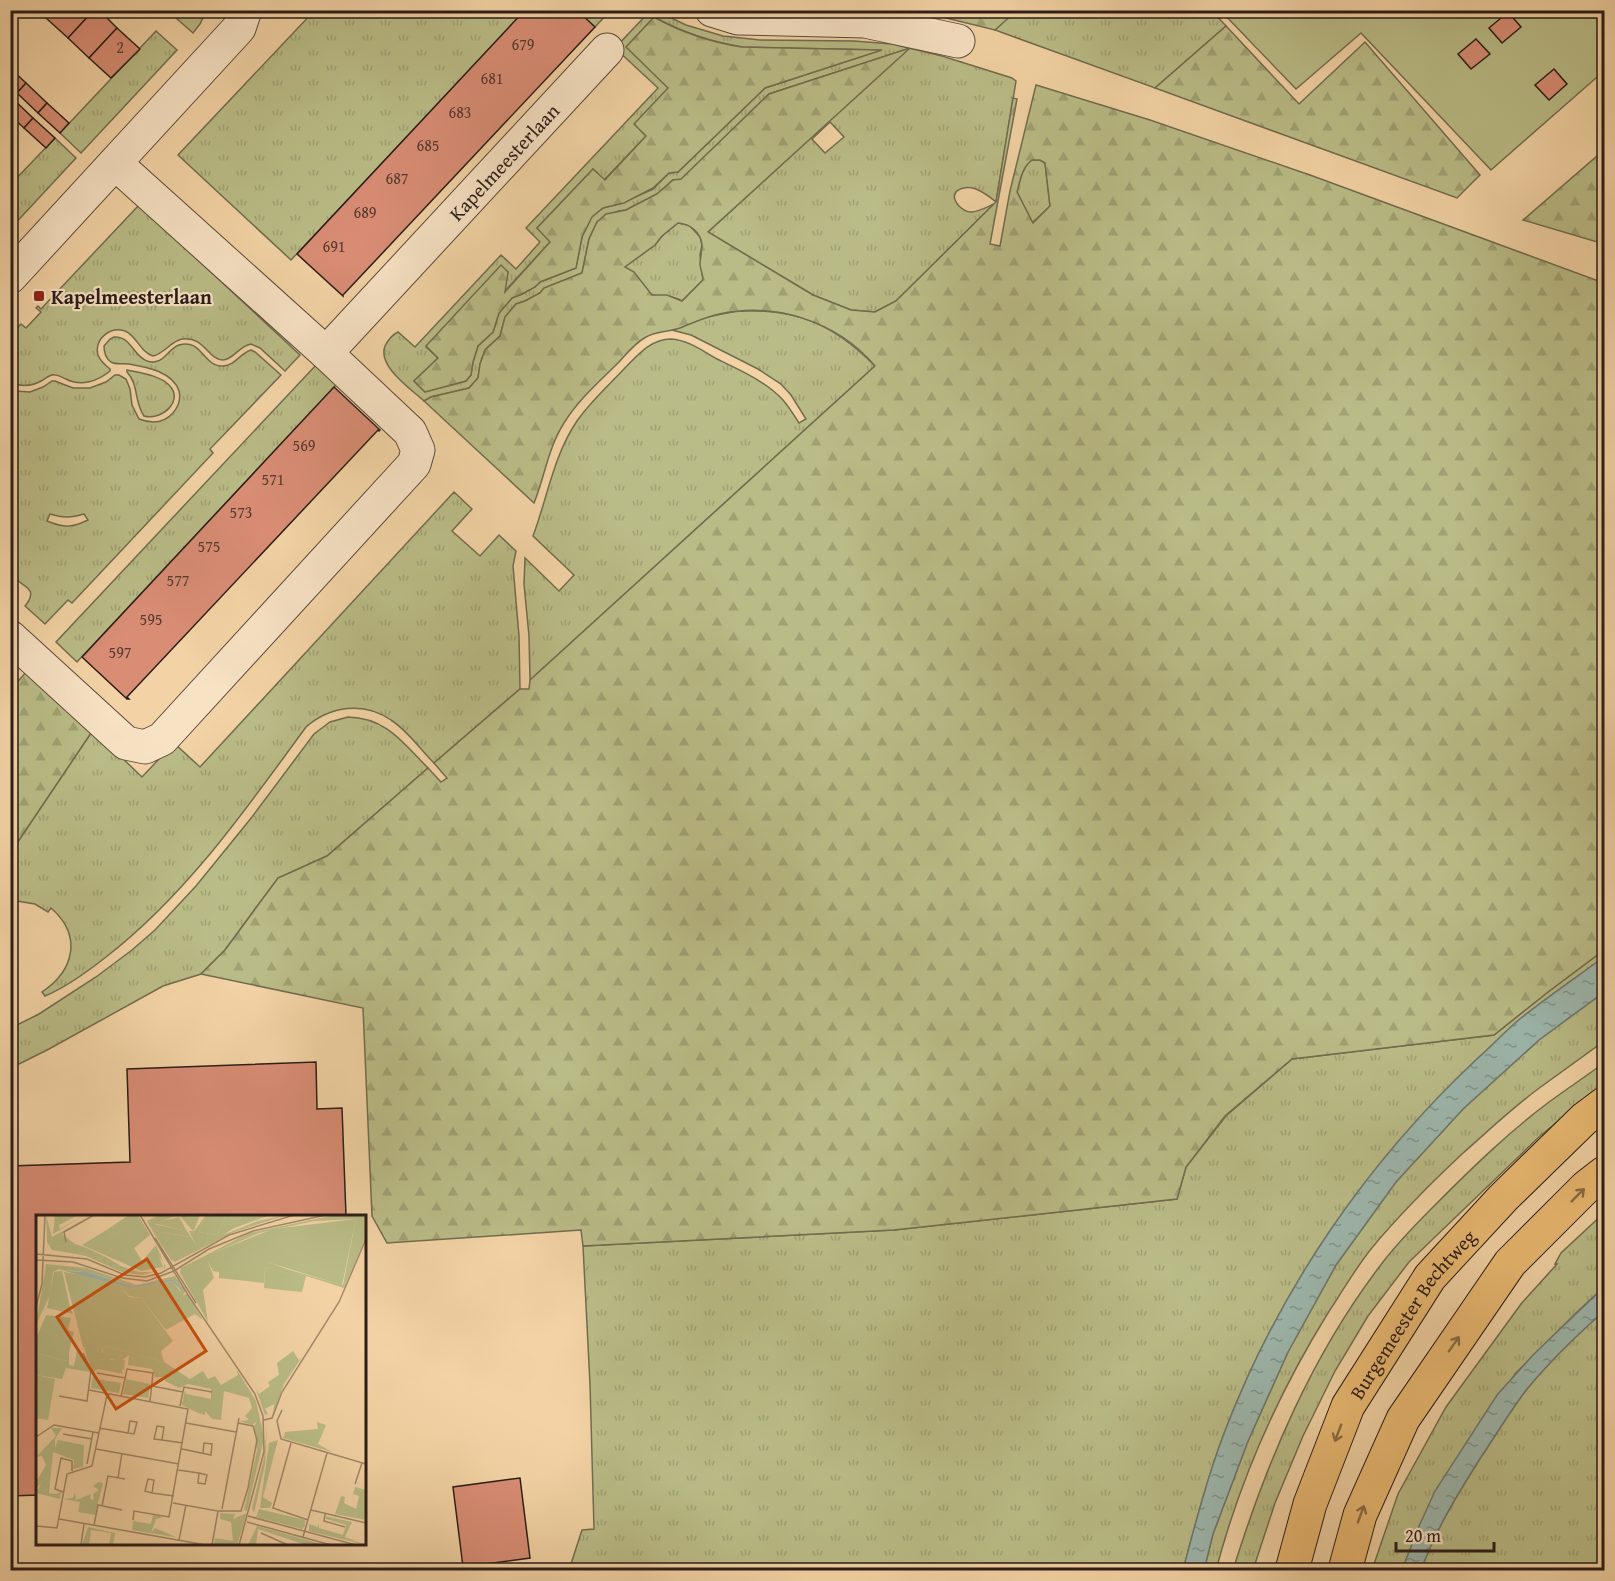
<svg xmlns="http://www.w3.org/2000/svg" width="1615" height="1581" font-family="'Gentium Book Plus',serif">
<defs>
<pattern id="grass-tufts" width="24" height="20" patternUnits="userSpaceOnUse" patternTransform="scale(1.5)"><rect width="24" height="20" fill="#babc87"/><path d="M3 7l-1-3M5 7V3M7 7l1-3M15 17l-1-3M17 17v-4M19 17l1-3" fill="none" stroke="#a0a174"/></pattern>
<pattern id="forest-firs" width="22" height="20" patternUnits="userSpaceOnUse" patternTransform="scale(1.5)"><rect width="22" height="20" fill="#babc87"/><path d="M5 1l3.5 6h-7zM16 11l3.5 6h-7z" fill="#a0a174"/></pattern>
<pattern id="water-ripples" width="26" height="14" patternUnits="userSpaceOnUse" patternTransform="scale(1.5)"><rect width="26" height="14" fill="#9db7ad"/><path d="M2 4q2-2 4 0t4 0M15 11q2-2 4 0t4 0" fill="none" stroke="#80948c"/></pattern>
</defs>
<rect width="100%" height="100%" fill="#f3d3a5"/>
<filter id="stains"><feTurbulence type="fractalNoise" baseFrequency=".00333" numOctaves="4"/><feColorMatrix values="0 0 0 0 .2 0 0 0 0 .09 0 0 0 0 .02 0 0 0 .5 -.17"/></filter>
<radialGradient id="worn" r=".72"><stop offset=".6" stop-color="#630" stop-opacity="0"/><stop offset="1" stop-color="#630" stop-opacity=".3"/></radialGradient>
<g fill="url(#grass-tufts)" stroke="#726c50" stroke-width="1.5" fill-rule="evenodd">
<path d="M1016,10L1212,11L1226,26L1155,88L995,30Z"/>
<path d="M168,11H206L200,24L193,33Z"/>
<path d="M314,11H525L291,260L178,155Z"/>
<path d="M577,11H610L595,27Z"/>
<path d="M650,11H657L686,25L723,36L760,40L854,41L892,44L942,56L1012,78L1016,81L996,202C990,197 984,192 976,189C963,185 946,191 959,206C962,209 966,212 971,212C978,212 987,207 994,204L896,301L875,312L851,310L813,295L708,232L908,49L769,94L681,180H673L657,194L626,210L618,211L597,222L589,239L582,273L544,288L540,293L525,301L516,304L505,317L500,336L485,350L480,364L478,378L469,388L431,397L424,401C411,389 377,366 385,346C388,340 392,335 398,332L415,347L501,255L516,269L540,242L526,228L658,88L615,48ZM654,17C682,32 710,42 742,47L880,50L765,88L678,172L669,173L653,189L624,202L603,208L591,217L582,237L576,268L540,282L535,287L522,294L512,298L499,313L493,332L478,346L473,362L471,375L466,381L425,392L414,381L438,358L426,347L501,266L508,272L503,293L551,241L537,228L593,169L604,180L646,136L635,124L669,88ZM830,122L844,137L825,153L812,139Z"/>
<path d="M156,31L177,50L81,153L60,133Z"/>
<path d="M55,138L76,158L11,228L10,185Z"/>
<path d="M1032,160H1040L1045,163L1050,206L1032,223L1017,192C1020,181 1022,167 1032,160Z"/>
<path d="M139,205L300,355L285,371L260,348L251,344C239,346 233,360 223,360C208,360 205,336 182,339C171,341 164,354 153,356C140,352 137,336 125,331C110,326 94,339 98,355C100,361 105,365 110,369V371C98,381 81,387 66,379C61,377 57,374 52,375C48,376 47,377 43,380C33,386 22,387 11,383L10,335L21,324L26,328L41,312L36,308L38,306L41,309Z"/>
<path d="M678,223L689,225L700,237L702,245L700,255L703,280L682,301C672,294 663,299 653,295C646,292 631,273 624,267L655,245L662,236Z"/>
<path d="M736,311C795,308 833,323 875,366L530,680L529,636L524,584L525,558L559,591L574,575L533,536C547,499 554,454 577,421C590,402 608,386 623,370C637,356 650,339 671,339C688,340 703,351 717,359C740,370 765,381 783,400C789,407 794,415 799,423L806,419L791,395L781,384L758,369L691,335L672,330L703,318Z"/>
<path d="M114,337C131,336 133,356 147,361C164,366 167,349 179,345C202,338 203,367 223,366C236,365 240,353 251,350L255,352L281,375L210,449L213,453L72,603L68,600L45,624L25,606C42,585 16,587 11,572C7,557 22,551 10,535V408L14,391L30,392L43,387L52,381H55L73,388H90L106,382L115,375H119L126,379L130,389L132,405L139,419C152,424 164,423 173,413C178,407 181,399 179,391C173,372 147,367 129,364C123,363 116,365 111,362C105,358 104,352 104,346L110,339ZM50,514C63,518 71,518 84,514L88,520C72,528 64,528 47,521Z"/>
<path d="M317,364L337,384L77,662L56,642Z"/>
<path d="M127,370C140,373 159,375 169,385C185,401 161,421 144,416C134,402 139,385 127,372Z"/>
<path d="M454,492L472,509L452,531L480,556L499,535L516,551L513,566L519,636L520,689L434,763C420,749 408,731 391,720C364,701 330,706 306,727C246,809 187,894 106,957C87,972 67,987 45,996L42,992C75,970 82,935 51,908L48,912L35,904L11,900V852L93,730L142,777L174,743L200,767Z"/>
<path d="M348,717C387,718 403,743 428,768L327,856L278,878L225,950L201,974L163,986L49,1049L11,1068V1028L39,1014L96,977L132,950L155,930L196,886L252,817L314,734L330,722Z"/>
<path d="M1604,950V957C1577,977 1547,997 1520,1019C1505,1031 1492,1046 1477,1059C1367,1162 1279,1290 1225,1431C1208,1475 1195,1525 1183,1570H569L582,1530L594,1529L590,1384L583,1246L894,1230L1177,1199L1186,1167L1226,1116L1292,1059L1494,1035L1548,992Z"/>
<path d="M1604,992V1041C1582,1057 1560,1073 1538,1089C1511,1109 1487,1132 1462,1154C1430,1184 1399,1215 1371,1249C1355,1269 1342,1292 1328,1313C1279,1392 1240,1480 1216,1570H1204L1213,1534L1248,1441L1288,1352L1336,1265L1396,1182L1463,1109L1539,1040Z"/>
<path d="M1604,1063V1084L1540,1136L1409,1262L1368,1316L1335,1371L1303,1436L1275,1503L1253,1570H1233C1267,1461 1312,1354 1383,1262C1399,1241 1419,1221 1438,1202C1473,1167 1509,1132 1549,1102C1567,1089 1586,1076 1604,1063Z"/>
<path d="M1604,1213V1287L1576,1313L1515,1374L1420,1524L1402,1570H1372L1398,1494L1446,1407L1521,1304L1557,1264H1555L1561,1253Z"/>
<path d="M1604,1311V1570H1421C1436,1529 1457,1495 1481,1457C1496,1435 1510,1411 1527,1389C1550,1361 1577,1335 1604,1311Z"/>
</g>
<g fill="url(#forest-firs)" stroke="#726c50" stroke-width="1.5" fill-rule="evenodd">
<path d="M903,11H1016L995,30L938,16Z"/>
<path d="M654,17C682,33 710,42 742,47L882,50L765,88L678,172L669,173L653,188L624,203L603,208L592,217L582,237L576,268L540,282L535,287L522,294L512,298L499,313L493,332L478,346L473,362L471,375L466,381L425,392L414,381L438,358L426,346L501,265L508,272L505,292L550,242L537,228L593,169L605,180L646,136L634,124L668,88L626,47Z"/>
<path d="M1226,26L1299,104L1365,42L1480,175L1457,198L1155,88Z"/>
<path d="M910,48L708,232L813,295L851,310L875,312L896,301L996,202L1013,98L1017,99L990,244L1000,246L1010,191L1036,85L1150,120L1310,175L1604,283V950L1548,992L1494,1035L1292,1059L1225,1116L1186,1167L1177,1199L894,1230L583,1246L581,1230L387,1243L372,1216L363,1008L201,974L225,950L278,878L327,856L428,768L441,782L447,778L434,763L520,689H529L530,680L875,366C837,321 776,302 719,314C705,317 693,323 680,328C669,332 656,331 646,337C635,343 627,353 619,362C600,381 579,399 564,423C548,448 545,476 534,503L424,401L431,397L469,388L478,378L480,364L485,350L500,336L505,317L516,304L525,301L540,293L544,288L582,273L589,239L597,222L606,214L626,210L657,194L673,180L681,179L769,94ZM1032,160H1040L1045,163L1050,206L1033,223L1017,192C1020,181 1022,167 1032,160ZM678,223C690,224 701,232 702,245C702,252 700,258 700,265C701,271 703,275 703,280L682,301L667,295H652L634,272L625,267L655,245L662,236Z"/>
<path d="M1604,150V244L1523,220Z"/>
<path d="M28,670L93,730L11,852V689Z"/>
</g>
<path fill="#babc87" stroke="#726c50" stroke-width="1.5" d="M1221,11H1598L1597,12L1604,20V71L1491,170L1361,33L1296,89Z"/>
<g fill="url(#water-ripples)" stroke="#6f7971" stroke-width="1.5">
<path d="M1604,957V992L1539,1040L1463,1109L1396,1182L1336,1265L1288,1352L1248,1441L1213,1534L1204,1570H1183C1195,1525 1208,1475 1225,1431C1279,1290 1367,1162 1477,1059C1492,1046 1505,1031 1520,1019C1547,997 1577,977 1604,957Z"/>
<path d="M1604,1287V1311C1577,1335 1550,1361 1527,1389C1510,1411 1496,1435 1481,1457C1457,1495 1436,1529 1421,1570H1402L1420,1524L1435,1491L1497,1395L1534,1354Z"/>
</g>
<g fill="#d98d75" stroke="#2a1d18" stroke-width="1.5">
<path d="M38,10H54L46,18Z"/>
<path d="M54,10H94L68,38L46,18Z"/>
<path d="M94,10H99L117,28L89,58L68,38Z"/>
<path d="M525,10H577L595,27L343,295V296L297,254Z"/>
<path d="M1508,12L1521,27L1502,43L1489,28Z"/>
<path d="M117,28L140,49L111,78L89,58Z"/>
<path d="M1476,39L1490,54L1471,69L1458,54Z"/>
<path d="M10,68L26,83L17,93L10,87Z"/>
<path d="M1554,69L1567,84L1549,100L1535,85Z"/>
<path d="M26,83L47,103L38,113L17,93Z"/>
<path d="M12,98L33,118L24,128L10,115V99Z"/>
<path d="M47,103L69,123L60,133L38,113Z"/>
<path d="M33,118L55,138L46,148L24,128Z"/>
<path d="M334,387L380,430L379,431L378,430L127,697L129,699H127L82,657Z"/>
<path d="M316,1062L317,1109L342,1108L346,1216H38V1495L10,1496V1166L130,1162L127,1069Z"/>
<path d="M520,1478L530,1558L485,1564L486,1567H484V1570H467L466,1567H463L453,1487Z"/>
</g>
<g fill="none" stroke-linecap="round" stroke-linejoin="round">
<defs>
<g id="street">
<path d="M712,10L738,18L865,21L958,41"/>
<path d="M10,277L239,28L245,10"/>
<path id="s1" d="M326,353L607,50"/>
<path d="M10,637L126,743L145,747L162,739L414,464L418,450L410,432L326,353L115,163"/>
</g>
<g id="primary">
<path id="s2" d="M1292,1570L1310,1504L1348,1406L1430,1277L1503,1198L1584,1119L1604,1104"/>
<path d="M1345,1570L1360,1515L1403,1419L1510,1263L1586,1187L1604,1173"/>
</g>
</defs>
<use href="#street" stroke="#5c4a3b" stroke-width="35"/>
<use href="#primary" stroke="#2a1d18" stroke-width="35"/>
<use href="#street" stroke="#f7e2c4" stroke-width="33"/>
<use href="#primary" stroke="#eaba72" stroke-width="33"/>
</g>
<defs><path id="oneway-shaft" d="M-6 0H5M1.5-3L5.5 0L1.5 3" fill="none" stroke-width="1.6" stroke-linecap="round" stroke-linejoin="round" transform="scale(1.5)"/></defs>
<g stroke="#8a6c45">
<use href="#oneway-shaft" transform="translate(1578 1195) rotate(-45)"/>
<use href="#oneway-shaft" transform="translate(1454 1344) rotate(-55)"/>
<use href="#oneway-shaft" transform="translate(1338 1433) rotate(111)"/>
<use href="#oneway-shaft" transform="translate(1361 1514) rotate(-70)"/>
</g>
<rect fill="#8f2418" stroke="#f7e2c4" stroke-width="2" x="33" y="290" width="12" height="12" rx="3"/>
<g text-anchor="middle" dominant-baseline="central" stroke-width="4.5" stroke-linejoin="round" paint-order="stroke">
<g font-size="16" fill="#56392f">
<text x="523" y="44">679</text>
<text x="120" y="47">2</text>
<text x="492" y="78">681</text>
<text x="460" y="112">683</text>
<text x="428" y="145">685</text>
<text x="397" y="178">687</text>
<text x="365" y="212">689</text>
<text x="334" y="246">691</text>
<text x="304" y="445">569</text>
<text x="273" y="479">571</text>
<text x="241" y="512">573</text>
<text x="209" y="546">575</text>
<text x="178" y="580">577</text>
<text x="151" y="619">595</text>
<text x="120" y="652">597</text>
</g>
<g font-size="20" fill="#2a1d18" stroke="#f7e2c4">
<text stroke="none"><textPath href="#s1" startOffset="261">Kapelmeesterlaan</textPath></text>
<text stroke="none"><textPath href="#s2" startOffset="286">Burgemeester Bechtweg</textPath></text>
</g>
<g font-size="20" font-weight="bold" fill="#2a1d18" stroke="#f7e2c4" text-anchor="start">
<text x="51" y="296">Kapelmeesterlaan</text>
</g>
</g>
<g transform="translate(36 1215)">
<rect width="330" height="330" fill="#f3d3a5"/>
<path d="M10,0L16,22L57,0L26,19L39,29L20,32V35L46,38L65,44L68,41L85,51L103,57H115L128,53V48L123,41L127,52L105,56L69,40L81,27L72,14L93,0H102L114,20L98,33L106,46L120,30L130,53L107,60L88,58L48,40L16,35L11,27ZM19,0H42L23,10L24,14L49,0L17,19ZM106,0L118,18L111,6L123,0H142L118,9L151,16L155,22L124,17L160,30L153,16H157L164,0L157,18L170,0L163,17L181,20L190,0H196L190,16L227,0H234L198,13L187,20L222,6L251,0L198,17L139,47L135,45ZM294,1H330V22L308,73L229,48L307,70L320,4L278,6L223,18L170,41L178,63L167,75L172,107L144,58L145,53L213,18ZM10,49L50,53L101,70L139,61L149,76L147,80L151,79L167,105L159,99L130,115L105,83L93,81L84,71L23,54L17,57L14,80L0,110ZM30,55L55,58L96,71L136,64L140,67L146,78L136,66L96,73ZM229,52L259,61L255,76L228,73ZM55,130L66,133L68,145L51,142L85,153L87,159L62,154L57,157L48,133ZM69,131L128,147L154,164L167,156L172,164L179,161L185,170L202,160L201,155L220,186L228,223L211,296L208,295L221,236L218,211L221,206L216,210L204,206L213,205L209,201L216,193L213,183L188,176L185,205L176,204L169,196V200L162,198L146,190L149,175L150,179L175,184V174L152,169L143,173L129,166V162H119L116,154L92,150L93,140L85,146L74,144ZM257,136L263,145L266,142L248,169L237,200L238,189L229,194L232,199L229,200L220,174L223,179L234,171L232,167L243,160L241,148ZM57,159L60,164L85,168L83,178L55,173ZM90,164L114,169L112,183L87,179ZM281,207L290,210L282,229L296,237L247,223L249,217L282,214ZM231,209L229,249L218,298L216,293L228,243ZM15,213H26L19,224V233L22,225L48,230L47,252L37,254L38,245L17,237L13,278L4,277L20,279L25,277L24,284L0,278L5,269L0,273V267L10,250L6,241L0,242L20,221ZM242,225L227,282L236,288L234,293H224L233,228ZM62,267L67,268L59,300L42,297L44,287L28,284L37,283L39,277L40,285L55,279L54,284L58,285L57,279L63,275L57,271ZM319,272L330,275V305L299,299L305,281L309,282L308,288L320,294L323,281L317,279ZM223,294L269,305V311L266,314L220,302ZM184,298L199,299L197,304L211,298L201,330L178,329L179,323L197,326L195,307L184,304ZM117,300L128,302L120,304L115,318L119,313L140,322H138L96,315L97,306L115,309ZM289,301L316,307L309,322L330,330L273,316V309L282,312L283,307V313L307,320L310,310L290,304ZM221,311L285,329L287,330H270L222,314L220,330H212ZM52,312L79,318L77,330H73L75,318L55,315L53,330H46Z" fill="#babc87" fill-rule="evenodd"/>
<path d="M164,0L157,16L144,1L146,0ZM170,0H190L181,20L163,17ZM196,0H227L189,17ZM143,2L151,16L117,8ZM320,4L306,70L231,47L270,61L266,77L255,76L258,61L229,52L228,68L183,63V57L177,56L169,41L237,14ZM72,14L82,27L69,40L46,30ZM123,17L155,22L160,30L140,42ZM39,29L51,33L68,41L65,44L20,35V32ZM26,56L34,92L37,99L11,93L18,57ZM28,57L63,63L84,71L93,82L105,83L137,126L125,136L128,147L69,131L75,145H89L88,155L65,152L57,156L50,141L67,145V134L47,132ZM33,135V150L38,151L41,135L45,136L54,157L30,153L26,164L0,160V138L30,146ZM225,207L226,226L215,271L223,225L219,211Z" fill="#babc87"/>
<path d="M10,100L35,103L32,115L38,117L31,146L0,138V124ZM0,160L19,164L12,205L0,203Z" fill="#babc87"/>
<path d="M29,56L51,57L96,71L136,64L142,69L147,77L136,66L96,73Z" fill="#9db7ad"/>
<path fill="none" stroke="#a38a6d" stroke-width="1.5" d="M104,0L152,80L219,179L227,201L228,237L203,330M119,23L160,88M30,27L28,17L58,0M0,39L51,44L89,60L109,62L125,58L193,20L258,0M0,45L37,47L86,63L111,66L138,56L173,34L217,16L290,0M0,92L6,69L9,0M61,158L89,163M116,171L147,177M53,175L152,194L133,302L98,296L97,305M23,181L51,186L55,155L47,138M85,182L91,154L117,158L114,186M144,191L148,172L176,177M246,195L241,206L245,224L330,249M228,205L236,203L246,177L303,87L330,24M94,206L101,207L98,219L92,218ZM150,208L200,217M63,213L92,218M27,219L56,224M0,222L18,210L63,218M126,225L128,212L121,211L118,224L126,225L147,228M255,228L237,293L272,305M60,234L143,249M146,234L175,240L176,229L168,228L167,238M51,249L57,217M142,255L163,258L171,260L169,269L162,268L163,258M82,263L86,238M319,269L326,248M27,277L19,274L25,243L36,246V256M116,278L118,265L112,264L109,276L116,278L138,281M137,288L182,296L176,330M66,291L72,261L89,264M186,294L203,203M275,295L330,308M182,296H205L212,273L221,225L217,211L202,208M289,299L288,306L309,312M212,301L320,330M23,304L170,330M211,307L295,330M58,310L62,290L86,295M0,311L21,313L31,259L56,251L71,180M225,318L252,330M267,322L291,238M143,325L150,290M45,330L48,309"/>
<path fill="#cc500e" fill-opacity="0.15" stroke="#cc500e" stroke-width="3" d="M111,44L170,136L80,194L21,102Z"/>
<rect width="330" height="330" fill="none" stroke="#2a1d18" stroke-width="3"/>
</g>
<rect width="1615" height="1581" fill="none" stroke="#f3d3a5" stroke-width="36"/>
<rect x="12" y="12" width="1591" height="1557" fill="none" stroke="#2a1d18" stroke-width="3"/>
<rect x="18" y="18" width="1579" height="1545" fill="none" stroke="#2a1d18" stroke-width="1.5"/>
<path d="M1396 1542v9h98v-9" fill="none" stroke="#2a1d18" stroke-width="3"/>
<text x="1405" y="1542" font-size="18" fill="#2a1d18" stroke="#f7e2c4" stroke-width="4.5" paint-order="stroke">20 m</text>
<rect width="100%" height="100%" filter="url(#stains)"/>
<rect width="100%" height="100%" fill="url(#worn)"/>
</svg>
